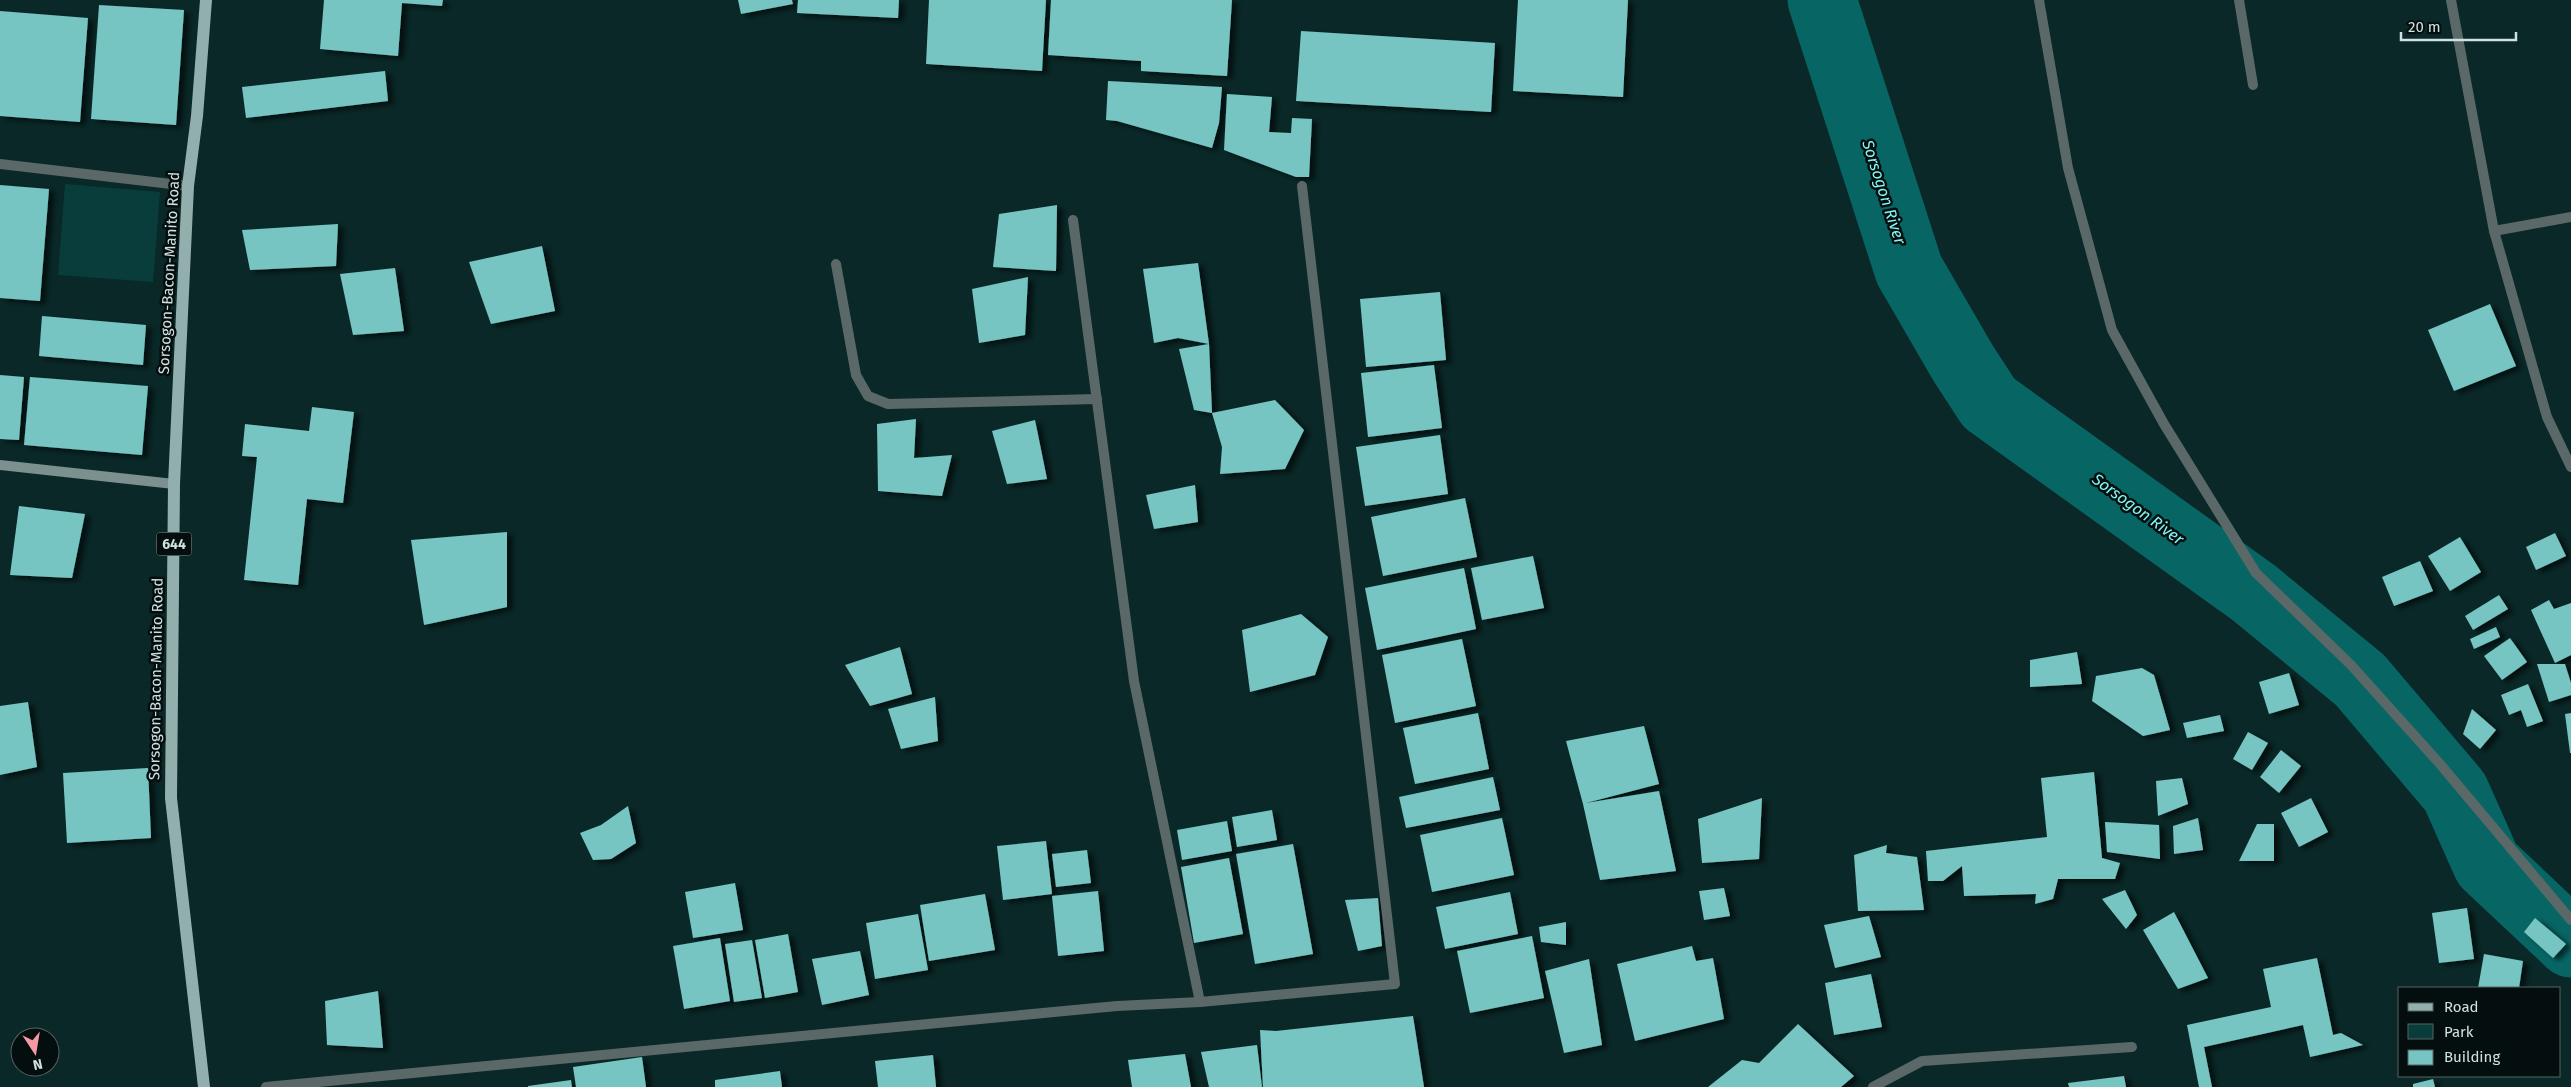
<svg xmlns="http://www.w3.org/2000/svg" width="2571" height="1087" font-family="'Fira Sans',sans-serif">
<defs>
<filter id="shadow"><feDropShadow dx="5.5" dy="3" stdDeviation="2.5" flood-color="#0009"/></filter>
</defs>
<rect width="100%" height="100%" fill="#092827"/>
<path fill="#093d3c" d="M65,184L160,192L153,282L58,275Z"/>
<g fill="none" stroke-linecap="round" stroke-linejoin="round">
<path stroke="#076564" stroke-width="69" d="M1822,0L1909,270L1963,363L1989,403L2254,593L2360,680L2455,792L2487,864L2571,943"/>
</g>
<g fill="#77c5c2" filter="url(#shadow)">
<path d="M324,0H443L442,6L402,3L398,56L320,49Z"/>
<path d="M738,0H792L793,4L741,14Z"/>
<path d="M798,0H899L898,18L797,13Z"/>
<path d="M929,0H1046L1042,71L926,64Z"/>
<path d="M1051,0H1232L1227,76L1141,71V61L1048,55Z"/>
<path d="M1518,0H1628L1623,97L1513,91Z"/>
<path d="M99,5L184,10L176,125L91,119Z"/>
<path d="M0,11L88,18L80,122L0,116Z"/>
<path d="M1301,31L1495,43L1491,112L1296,101Z"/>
<path d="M385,71L388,101L246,118L242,87Z"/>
<path d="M1108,81L1222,87L1219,123L1212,148L1117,121L1106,120Z"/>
<path d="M1227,94L1272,97L1269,132L1291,133L1292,118L1312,119L1309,177H1296L1224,150Z"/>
<path d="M0,185L49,189L40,301L0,298Z"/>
<path d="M1057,205L1056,271L993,267L999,214Z"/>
<path d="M338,224L336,266L250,270L242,230Z"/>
<path d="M542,246L555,311L491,324L469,262Z"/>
<path d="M1198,263L1209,344L1212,413L1194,410L1179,349L1209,344L1178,338L1154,343L1143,269Z"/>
<path d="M395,268L404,331L353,335L340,274Z"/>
<path d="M1028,277L1025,335L979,343L972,289Z"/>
<path d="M1440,292L1446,360L1366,367L1360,299Z"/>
<path d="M2490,304L2516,366L2454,391L2428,330Z"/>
<path d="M42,316L146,325L143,365L39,356Z"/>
<path d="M1434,365L1442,428L1368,437L1361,373Z"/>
<path d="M0,375L24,377L19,440L0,439Z"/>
<path d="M30,377L148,386L142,455L24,445Z"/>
<path d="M1275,400L1304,430L1285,469L1220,474L1222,447L1212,413Z"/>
<path d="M312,407L354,412L343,503L307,499L298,585L244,580L257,457L242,456L245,424L309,431Z"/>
<path d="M916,419L914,458L952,455L942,496L878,491L877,424Z"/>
<path d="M1035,420L1047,479L1007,484L992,431Z"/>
<path d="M1440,435L1448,494L1365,506L1356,447Z"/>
<path d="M1195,485L1198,522L1154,529L1146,495Z"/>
<path d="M1465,498L1477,557L1383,576L1371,517Z"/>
<path d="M19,506L85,514L72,578L10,575Z"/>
<path d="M507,532V607L424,625L411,540Z"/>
<path d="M2555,533L2566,556L2536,570L2526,547Z"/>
<path d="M2460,537L2481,572L2450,591L2428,556Z"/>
<path d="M1533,556L1544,608L1482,620L1471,568Z"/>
<path d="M2420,561L2433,591L2394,606L2382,577Z"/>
<path d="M1464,568L1476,629L1377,650L1365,588Z"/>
<path d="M2499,595L2508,609L2473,630L2465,616Z"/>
<path d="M2549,600L2554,609L2571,603V655L2555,663L2531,610Z"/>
<path d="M1301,614L1328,637L1315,675L1250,692L1242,630Z"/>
<path d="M2496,627L2500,637L2474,649L2470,639Z"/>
<path d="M2510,638L2527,662L2502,680L2484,656Z"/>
<path d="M1462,639L1476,706L1395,723L1382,655Z"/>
<path d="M900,647L912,694L870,706L845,665Z"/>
<path d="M2077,652L2082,684L2030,687V660Z"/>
<path d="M2537,664H2565L2571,683V695L2549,702Z"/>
<path d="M2142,668L2154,675L2170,730L2143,736L2092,701L2096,676Z"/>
<path d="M2289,673L2299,705L2269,714L2259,682Z"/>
<path d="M2528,684L2543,721L2527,727L2521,710L2509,715L2501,695Z"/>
<path d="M935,697L938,741L901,749L888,709Z"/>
<path d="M28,702L37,767L0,775V706Z"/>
<path d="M2472,709L2496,730L2480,749L2463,734Z"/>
<path d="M1478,713L1489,769L1415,784L1403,728Z"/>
<path d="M2571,713V753H2570L2565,714Z"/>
<path d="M2220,715L2224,731L2187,738L2183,723Z"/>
<path d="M1644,726L1659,784L1586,803L1659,791L1676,871L1600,880L1583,804L1566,741Z"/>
<path d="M2248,732L2268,743L2252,770L2233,759Z"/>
<path d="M2281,750L2301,766L2279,793L2260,777Z"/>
<path d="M148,768L151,838L67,843L63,773Z"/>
<path d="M2094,772L2102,858L2120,863L2115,879H2058L2053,899L2035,904L2036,894L1964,896L1962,866L1943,881H1928L1926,851L2047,837L2041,778Z"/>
<path d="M1493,777L1500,810L1406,828L1399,797Z"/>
<path d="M2182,778L2188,804L2158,816L2156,781Z"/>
<path d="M1762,798L1759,859L1702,863L1698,819Z"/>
<path d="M2311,798L2328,832L2299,847L2281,813Z"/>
<path d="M628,806L636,843L611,859L593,860L580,833L601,825Z"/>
<path d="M1272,810L1277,840L1237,847L1232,817Z"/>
<path d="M1502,818L1514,875L1432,892L1420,835Z"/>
<path d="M2198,818L2203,850L2174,854L2173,826Z"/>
<path d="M1227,821L1232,851L1182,860L1177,830Z"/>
<path d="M2105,822L2159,825L2160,859L2107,852Z"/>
<path d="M2257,824H2274V861H2239Z"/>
<path d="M1046,841L1052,894L1003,900L997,846Z"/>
<path d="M1293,844L1313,954L1255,964L1236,854Z"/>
<path d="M1887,845L1886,853L1917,857L1924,910L1858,911L1854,855Z"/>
<path d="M1087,850L1091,883L1056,887L1052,854Z"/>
<path d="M1229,858L1243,934L1194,943L1181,867Z"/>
<path d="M735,883L743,930L693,938L685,892Z"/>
<path d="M1724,888L1730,916L1704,920L1699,891Z"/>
<path d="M2125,890L2137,915L2126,929L2102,899Z"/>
<path d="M1098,891L1104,951L1058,956L1052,896Z"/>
<path d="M1510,892L1518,934L1445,949L1436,907Z"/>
<path d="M985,894L995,950L929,961L920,905Z"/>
<path d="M1378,898L1382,946L1358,951L1345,900Z"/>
<path d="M2467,908L2474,959L2439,963L2432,913Z"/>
<path d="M2174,912L2208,978L2178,989L2143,930Z"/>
<path d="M918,914L928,970L875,979L866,923Z"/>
<path d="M1869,916L1881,957L1835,968L1824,925Z"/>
<path d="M2535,918L2566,944L2553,958L2524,932Z"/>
<path d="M1566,922V945L1541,942L1539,927Z"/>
<path d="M788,934L798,992L765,998L755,940Z"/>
<path d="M1532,936L1544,998L1470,1013L1457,951Z"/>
<path d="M720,938L730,1001L684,1009L673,946Z"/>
<path d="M752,940L762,998L734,1002L725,944Z"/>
<path d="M1692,946L1696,961L1713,958L1724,1019L1635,1041L1617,964Z"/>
<path d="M860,951L869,995L822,1005L812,959Z"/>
<path d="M2484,954L2523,961L2519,988H2478Z"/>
<path d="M2317,958L2333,1035L2341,1033L2363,1045L2310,1057L2303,1025L2204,1047L2212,1087H2199L2187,1025L2271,1007L2263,969Z"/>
<path d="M1589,959L1602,1045L1564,1053L1545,971Z"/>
<path d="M1871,974L1882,1027L1834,1035L1825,983Z"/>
<path d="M378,991L383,1048L327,1045L325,1001Z"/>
<path d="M1413,1016L1424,1087H1263L1260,1030L1276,1031Z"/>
<path d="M1798,1024L1854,1076L1841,1087H1708L1742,1060L1759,1063Z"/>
<path d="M1257,1045L1262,1087H1209L1201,1052Z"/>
<path d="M1185,1054L1191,1087H1132L1128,1060Z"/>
<path d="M933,1055L936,1087H878L875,1061Z"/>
<path d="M642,1057L646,1087H576L573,1067Z"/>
<path d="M780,1071L782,1087H715V1080Z"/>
<path d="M2124,1076L2126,1087H2069L2068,1083Z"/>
<path d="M2433,1079L2435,1087H2413V1084Z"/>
<path d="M571,1080L572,1087H528V1086Z"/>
</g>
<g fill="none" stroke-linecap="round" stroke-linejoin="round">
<g stroke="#5b6868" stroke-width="10">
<path d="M2039,0L2068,168L2112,330L2164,424L2256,573L2351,665L2440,764L2571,920"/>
<path d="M2239,0L2253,85"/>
<path d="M2451,0L2494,231L2547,417L2571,467"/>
<path d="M0,164L188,186"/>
<path d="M1073,220L1134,681L1200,1002"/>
<path d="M2494,231L2571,217"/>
<path d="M836,264L856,375L868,396L888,404L1097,399"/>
<path d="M266,1087L1117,1006L1200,1002L1395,984L1302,186"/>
<path d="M1873,1087L1922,1061L2132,1047"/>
</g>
<path stroke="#7b908f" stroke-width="10" d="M0,465L174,484"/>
<path stroke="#93afad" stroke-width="12" d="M204,1087L171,798L174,484L188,186L197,116L206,0"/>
</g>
<g text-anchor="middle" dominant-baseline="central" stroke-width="5" stroke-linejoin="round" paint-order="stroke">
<rect fill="#040e0e" stroke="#93a2a1" stroke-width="1" x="156.5" y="532.5" width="35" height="23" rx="4"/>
<g font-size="14" font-weight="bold" fill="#d0e1e0">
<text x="174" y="544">644</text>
</g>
<g font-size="15" fill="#d0e1e0" stroke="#040e0e">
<text transform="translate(169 273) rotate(-87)">Sorsogon-Bacon-Manito Road</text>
<text transform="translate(156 679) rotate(-89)">Sorsogon-Bacon-Manito Road</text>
</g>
<g font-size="16" font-style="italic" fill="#82f7f4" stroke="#040e0e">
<text transform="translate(1884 192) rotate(72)">Sorsogon River</text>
<text transform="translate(2138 509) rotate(36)">Sorsogon River</text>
</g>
</g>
<rect x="2398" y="987" width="162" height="90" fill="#040e0e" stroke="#566262"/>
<rect x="2408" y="1003" width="25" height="8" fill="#93afad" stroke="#566262"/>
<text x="2444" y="1012" font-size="15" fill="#d0e1e0">Road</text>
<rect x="2408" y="1024" width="25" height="15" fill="#093d3c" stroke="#566262"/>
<text x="2444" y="1037" font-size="15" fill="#d0e1e0">Park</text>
<rect x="2408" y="1050" width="25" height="15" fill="#77c5c2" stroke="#566262"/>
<text x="2444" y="1062" font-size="15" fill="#d0e1e0">Building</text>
<g transform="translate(35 1052) rotate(168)"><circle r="24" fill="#040e0e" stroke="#566262"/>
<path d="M0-4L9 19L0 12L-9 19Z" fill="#f49aa4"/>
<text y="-8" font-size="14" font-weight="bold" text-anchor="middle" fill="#d0e1e0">N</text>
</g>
<path d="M2401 32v8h115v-8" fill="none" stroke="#d0e1e0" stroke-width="2.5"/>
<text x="2408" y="32" font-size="15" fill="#d0e1e0" stroke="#040e0e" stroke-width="4" paint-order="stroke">20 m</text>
</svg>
